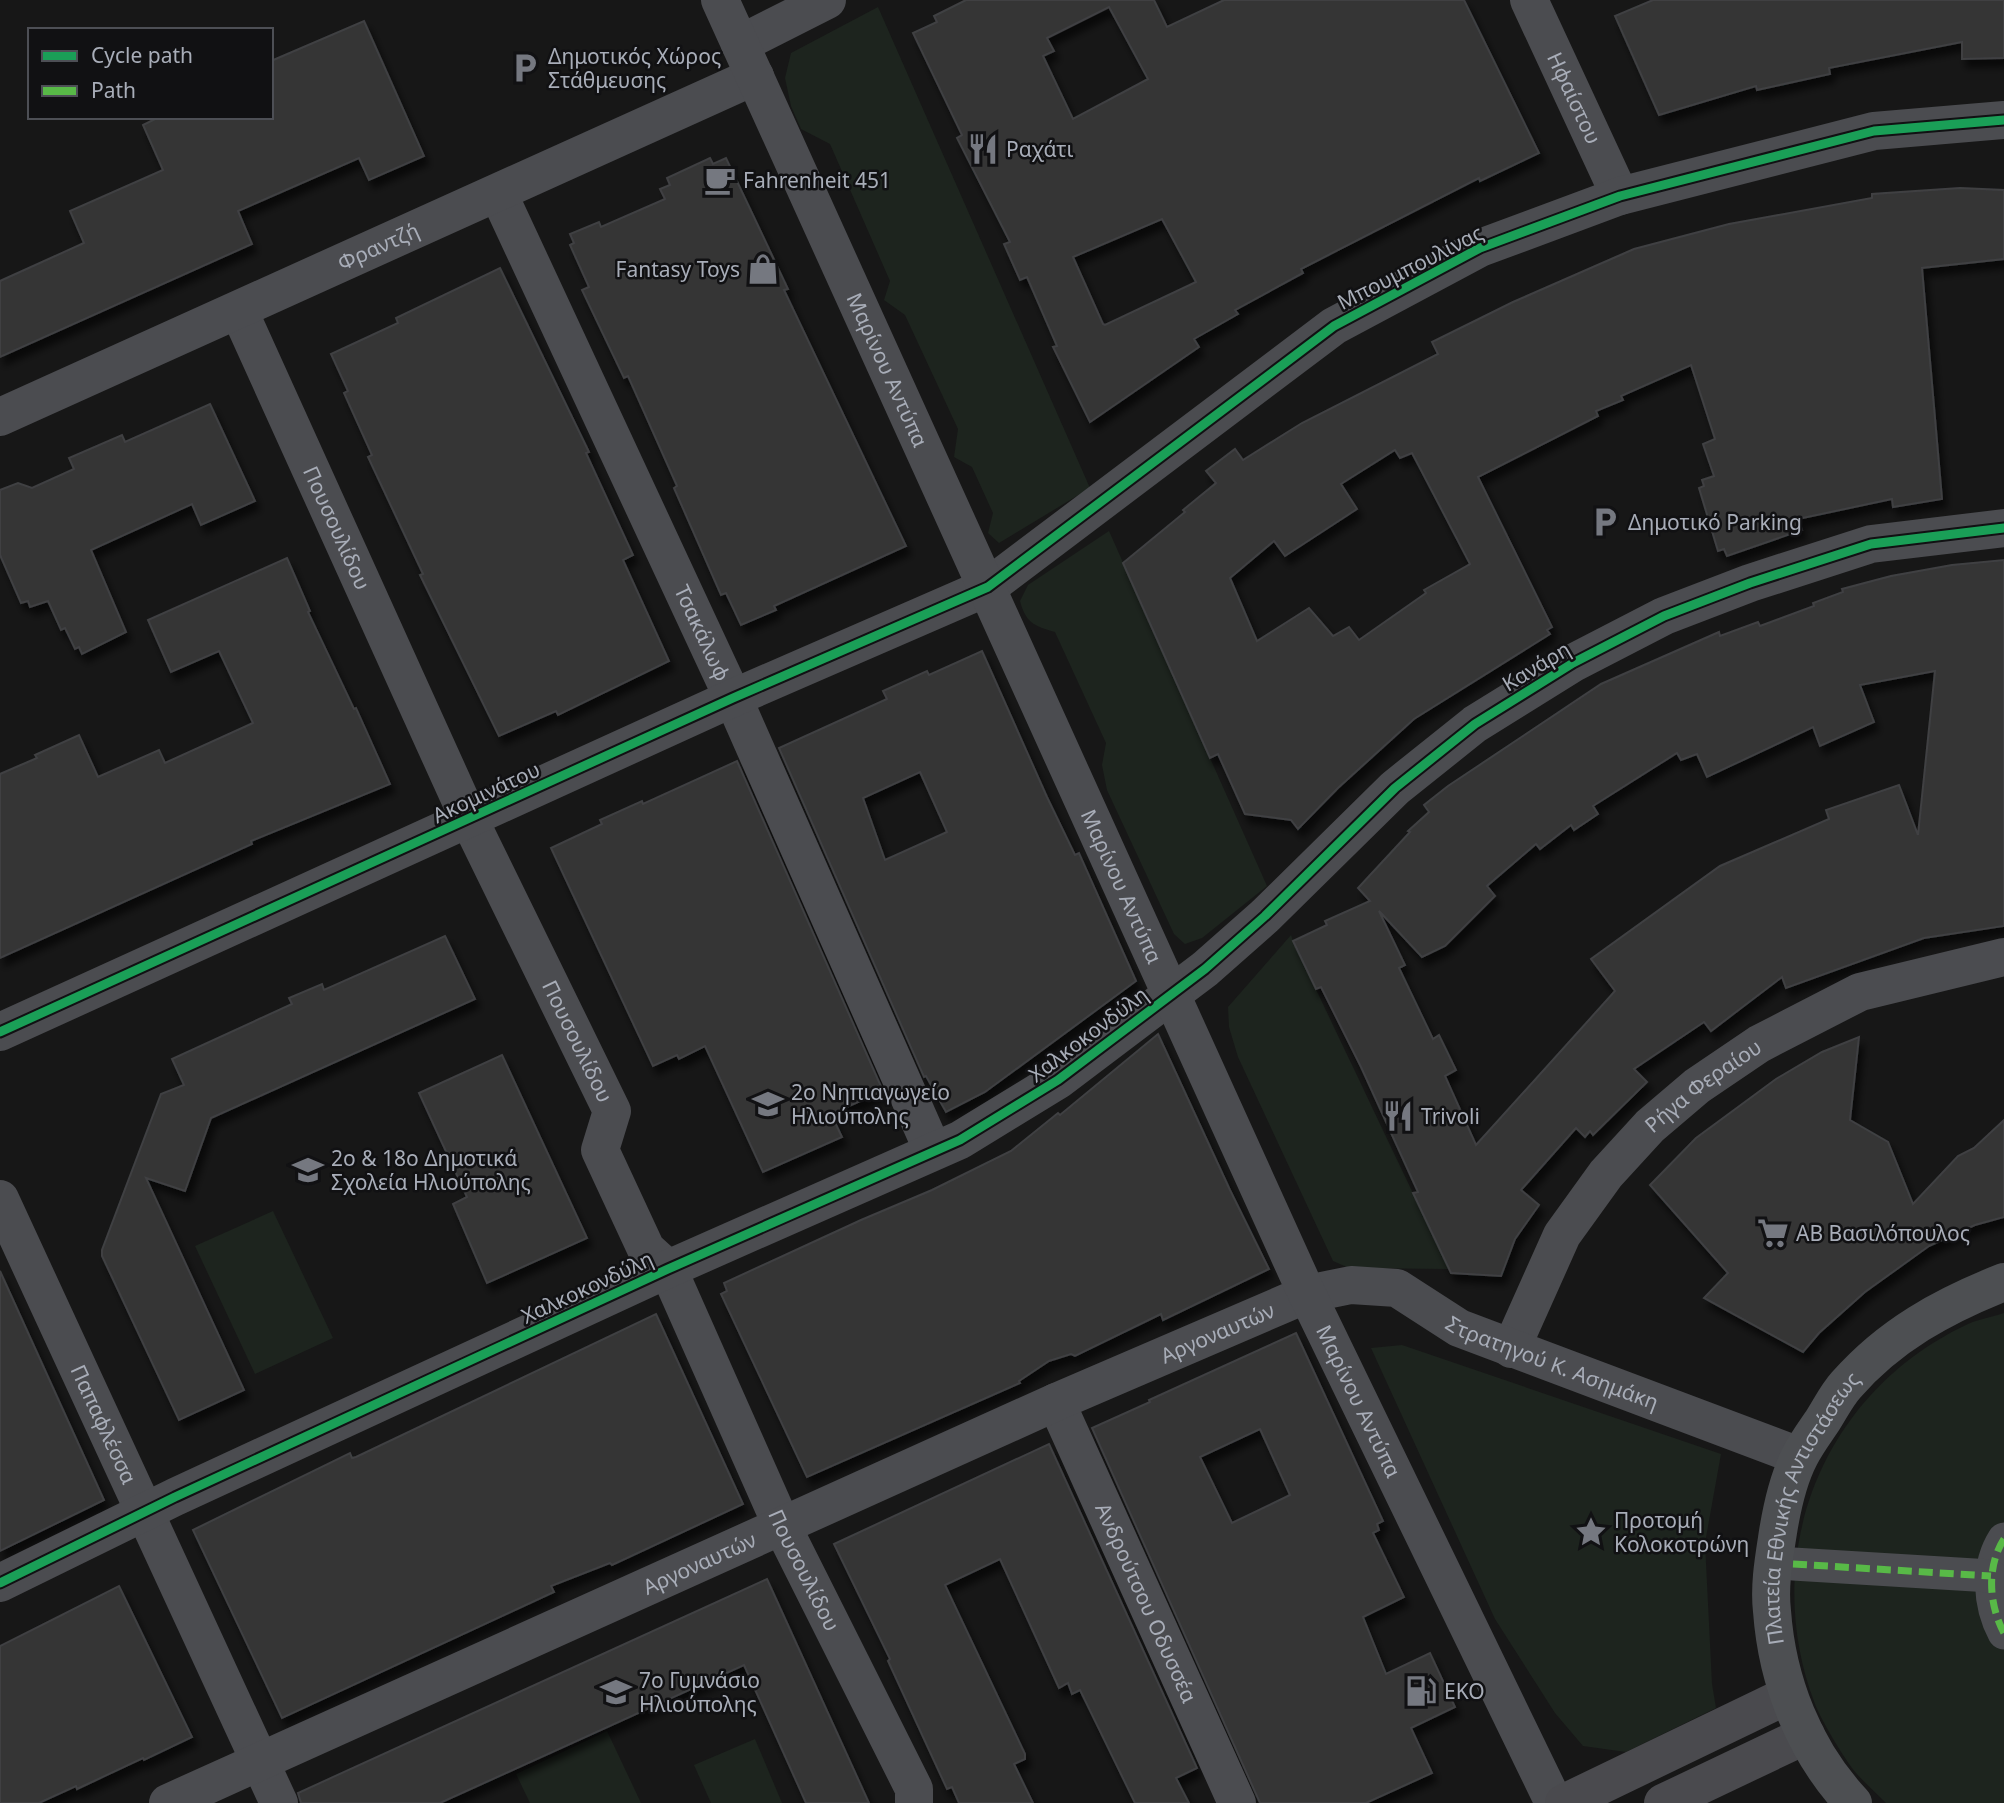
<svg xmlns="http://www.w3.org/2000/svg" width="2004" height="1803" font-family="'Noto Sans',sans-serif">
<defs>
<filter id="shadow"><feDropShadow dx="4.5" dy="8" stdDeviation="3.5" flood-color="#0009"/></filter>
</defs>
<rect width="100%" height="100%" fill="#171717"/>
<g fill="#1d241e">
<path d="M878,7L1090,488L999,543L988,533L993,513L972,467L954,457L958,429L905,315L884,300L890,281L830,144L801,129L791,106L785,78L791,53Z"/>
<path d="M1109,531L1267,886L1202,938L1185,944L1174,934L1107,790L1102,765L1106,743L1055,632C1034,626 1026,623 1020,601L1028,585Z"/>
<path d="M1291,935L1293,941L1449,1269L1349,1268L1333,1261L1238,1057L1229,1027L1228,1007Z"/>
<path d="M273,1211L333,1338L255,1374L195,1246Z"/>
<path d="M2004,1313V1803H1886C1876,1793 1865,1783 1856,1773C1845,1760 1821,1720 1815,1704C1758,1555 1822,1392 1968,1324C1979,1319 1992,1317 2004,1313Z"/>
<path d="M1402,1345L1721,1454L1705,1543L1712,1684L1716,1708L1626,1752L1583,1746L1555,1713L1495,1619L1371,1348Z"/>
<path d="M607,1731L641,1803H530L516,1774Z"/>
<path d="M755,1739L782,1803H711L694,1765Z"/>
</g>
<g fill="#353536" stroke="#3f4043" stroke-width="2" fill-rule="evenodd" filter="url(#shadow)">
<path d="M966,0H1154L1167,27L1224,0H1464L1539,153L1480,181L1479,178L1301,269L1303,273L1235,310L1238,314L1194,339L1199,347L1090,422L1053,347L1057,346L1027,277L1020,280L1004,244L1010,242L957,138L962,135L913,33L937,22L934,16ZM1109,7L1148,79L1073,119L1043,56L1054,51L1047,38ZM1162,219L1196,282L1105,325L1103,324L1073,257Z"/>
<path d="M1653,0H2004V58L1962,59V42L1829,68L1830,74L1757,90L1756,86L1659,115L1615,16Z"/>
<path d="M364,21L424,156L369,180L359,158L238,211L252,244L0,357V281L84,243L70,211L163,170L143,125L159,117H271V61Z"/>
<path d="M710,158L713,164L726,158L788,289L784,290L906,546L774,606L776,610L741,625L726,593L721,595L674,488L677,486L628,376L624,378L582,290L589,287L570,245L574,243L570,234L599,222L601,227L665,199L660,189L670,185L667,178Z"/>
<path d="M1960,188L2004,190V259L1922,268L1942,499L1893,507L1892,499L1798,519L1802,530L1727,556L1724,549L1718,551L1699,488L1704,486L1702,480L1714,476L1703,444L1715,439L1691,365L1621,396L1623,400L1596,411L1598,416L1478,477L1552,627L1547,630L1550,634L1414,719L1338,788L1298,829L1291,820L1245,814L1218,754L1210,758L1123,563L1185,512L1183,510L1216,483L1206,471L1235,449L1243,460L1302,423L1438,354L1432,342L1513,302L1634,249L1729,224L1872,198V194ZM1395,450L1400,458L1412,453L1470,564L1424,590L1426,593L1359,640L1349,627L1333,636L1309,608L1257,641L1230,578L1274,541L1285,556L1357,509L1341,484Z"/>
<path d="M500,268L589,452L586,453L633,555L623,560L669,661L558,715L556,711L499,736L420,575L423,574L368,457L372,455L344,393L348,391L331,354L398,323L396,318Z"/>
<path d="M210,404L255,501L201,525L192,504L91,550L126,632L82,654L79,647L75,649L65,628L61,630L48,601L30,607L28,601L21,603L0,555V490L18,483L32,488L74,469L69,458L122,435L125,442Z"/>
<path d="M287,558L310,611L308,612L354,709L356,708L390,784L251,841L252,844L0,958V774L37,758L35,755L79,735L98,777L159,750L165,763L253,723L219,651L171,672L148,620Z"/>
<path d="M2004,560V926L1924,938L1786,988L1782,977L1711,1031L1704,1022L1634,1069L1647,1082L1593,1135L1590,1131L1585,1137L1576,1128L1521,1190L1539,1205L1515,1239L1501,1276L1451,1273L1413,1193L1418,1192L1361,1067L1321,987L1316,989L1293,941L1327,925L1325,921L1370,901L1358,888L1410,832L1408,831L1429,812L1424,805L1448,786L1601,684L1719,632L1720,636L1758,622L1760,626L1814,606L1813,603L1843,592L1842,589L1891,576L1952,565ZM1935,671L1918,835L1899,785L1826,810L1829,819L1720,866L1591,959L1615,991L1476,1145L1445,1076L1456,1070L1439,1035L1433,1039L1399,968L1405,965L1379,911L1422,957L1445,946L1495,896L1487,886L1536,844L1540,849L1571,825L1574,830L1598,814L1593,806L1677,753L1681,760L1697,754L1707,777L1813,727L1820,746L1874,722L1860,685Z"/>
<path d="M982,651L1047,797L1075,855L1079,853L1136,981L985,1092L946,1112L926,1076L924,1077L779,748L887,699L883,691L927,671L929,675ZM920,772L947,832L885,860L863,798Z"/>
<path d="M737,761L883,1091L831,1114L842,1137L763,1172L705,1046L679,1059L677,1055L653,1066L551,848L602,824L600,820L642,801L643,804Z"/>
<path d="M445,936L475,999L211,1118L185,1191L146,1178L244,1390L179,1420L102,1256V1250L161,1094L184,1085L172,1059L292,1004L289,998L322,984L324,990Z"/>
<path d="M1158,1034L1230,1190L1269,1269L1163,1320L1161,1314L1075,1356L1071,1354L1049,1361L1019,1381L1020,1383L807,1477L721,1294L727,1291L724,1283L861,1220L932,1190L1011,1151L1058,1113L1060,1115Z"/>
<path d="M1859,1037L1850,1120L1888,1142L1913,1204L1958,1156L1974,1148L2004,1120V1217L1975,1225L1929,1246L1865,1292L1819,1333L1803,1352L1704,1298L1728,1273L1650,1185L1696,1138L1776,1079L1822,1052Z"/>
<path d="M502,1055L587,1238L487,1283L453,1204L467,1197L419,1093Z"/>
<path d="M0,1271L104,1500L0,1551Z"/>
<path d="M656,1314L743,1504L612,1565L610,1563L551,1586L554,1592L282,1718L193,1530L350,1453L352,1458L356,1457Z"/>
<path d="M1296,1333L1383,1521L1377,1524L1379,1530L1373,1533L1404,1597L1363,1617L1386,1674L1430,1653L1455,1707L1411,1728L1432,1773L1366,1803H1260L1092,1428L1150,1402L1149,1400ZM1260,1429L1290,1495L1232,1523L1200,1457Z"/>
<path d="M1049,1444L1197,1768L1176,1778L1189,1803H1135L1080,1690L1072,1694L1068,1683L1059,1688L1000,1559L945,1585L1025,1754V1759L1014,1764L1033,1803H959L952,1787L947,1789L888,1661L890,1659L834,1544Z"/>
<path d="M767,1579L869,1803H806L744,1665L440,1803H301L298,1793Z"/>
<path d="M119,1586L192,1737L144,1760L143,1758L77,1789L76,1786L39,1803H0V1646Z"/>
</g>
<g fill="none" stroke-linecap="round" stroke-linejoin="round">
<g stroke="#4b4c50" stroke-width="33">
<path d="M2004,1539C1986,1567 1989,1605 2004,1633"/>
<path d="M1793,1564L1991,1576"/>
</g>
<g stroke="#4b4c50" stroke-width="38">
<path id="s1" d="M1529,0L1620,196"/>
<path d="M740,44L827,0"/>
<path id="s2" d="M498,193L733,698L933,1151"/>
<path id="s3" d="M239,311L469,819L612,1111L600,1150L646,1249L668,1269L782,1526L914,1789V1803"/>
<path id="s4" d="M0,417L755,76"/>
<path d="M0,1032L733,698L988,587L1334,326L1480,248L1620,196L1874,131L2004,120"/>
<path id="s5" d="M0,1199L279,1803"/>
<path id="s6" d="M1511,1349L1562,1235L1606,1174L1650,1126L1697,1086L1759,1044L1860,992L2004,957"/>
<path id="s7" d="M1056,1402L1237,1803"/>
<path d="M0,1583L175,1497L668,1269L960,1140L1058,1080L1205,969L1265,916L1395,788L1475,724L1573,663L1664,616L1750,583L1871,544L2004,528"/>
<path id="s8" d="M168,1803L1056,1402L1307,1294L1351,1285L1397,1288L1459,1328L1799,1456"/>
</g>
<path stroke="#4b4c50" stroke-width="38" id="s9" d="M720,0L1307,1294L1554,1803"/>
<g stroke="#4a4a4e" stroke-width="38">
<path d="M1564,1803L1788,1695"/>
<path d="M1663,1803L1806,1735"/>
</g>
<path stroke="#4d4f52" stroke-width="38" id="s10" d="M1853,1803C1804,1751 1777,1681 1772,1611C1769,1585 1774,1558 1778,1532C1782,1507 1788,1479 1800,1456C1806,1444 1815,1432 1823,1420C1830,1409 1837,1395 1846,1385C1890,1335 1943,1306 2004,1282"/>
<g stroke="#58b947" stroke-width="7" stroke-dasharray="14 7" stroke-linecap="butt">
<path d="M2004,1539C1986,1567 1989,1605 2004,1633"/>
<path d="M1793,1564L1991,1576"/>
</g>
<defs>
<g id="cycleway">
<path d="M0,1032L733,698L988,587L1334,326L1480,248L1620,196L1874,131L2004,120"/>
<path d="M0,1583L175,1497L668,1269L960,1140L1058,1080L1205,969L1265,916L1395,788L1475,724L1573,663L1664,616L1750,583L1871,544L2004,528"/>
</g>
</defs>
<use href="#cycleway" stroke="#111113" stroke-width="13"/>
<use href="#cycleway" stroke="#1a9f57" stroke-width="9"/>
</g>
<defs>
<symbol id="parking-bare" viewBox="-9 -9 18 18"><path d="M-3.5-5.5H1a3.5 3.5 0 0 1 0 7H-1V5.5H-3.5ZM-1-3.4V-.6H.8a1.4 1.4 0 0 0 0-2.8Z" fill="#757880" stroke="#111113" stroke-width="2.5" paint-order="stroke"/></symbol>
<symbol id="restaurant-bare" viewBox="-9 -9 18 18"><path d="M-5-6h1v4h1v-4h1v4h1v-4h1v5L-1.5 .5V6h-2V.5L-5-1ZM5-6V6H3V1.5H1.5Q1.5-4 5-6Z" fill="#757880" stroke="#111113" stroke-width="2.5" paint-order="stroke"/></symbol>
<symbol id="cafe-bare" viewBox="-9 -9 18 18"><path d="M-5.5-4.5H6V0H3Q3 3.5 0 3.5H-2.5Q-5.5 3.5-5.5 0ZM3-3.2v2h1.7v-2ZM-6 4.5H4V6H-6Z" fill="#757880" stroke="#111113" stroke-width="2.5" paint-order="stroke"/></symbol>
<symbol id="shop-bare" viewBox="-9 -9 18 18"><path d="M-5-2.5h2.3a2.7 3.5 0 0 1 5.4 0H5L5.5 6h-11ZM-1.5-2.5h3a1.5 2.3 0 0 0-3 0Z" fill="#757880" stroke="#111113" stroke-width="2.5" paint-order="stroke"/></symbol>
<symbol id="school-bare" viewBox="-9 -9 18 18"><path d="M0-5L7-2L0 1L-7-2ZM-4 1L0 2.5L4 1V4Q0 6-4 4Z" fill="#757880" stroke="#111113" stroke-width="2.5" paint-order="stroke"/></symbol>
<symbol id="supermarket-bare" viewBox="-9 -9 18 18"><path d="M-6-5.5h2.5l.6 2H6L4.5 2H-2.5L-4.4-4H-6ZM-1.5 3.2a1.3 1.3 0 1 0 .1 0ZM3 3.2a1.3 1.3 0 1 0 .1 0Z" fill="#757880" stroke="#111113" stroke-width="2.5" paint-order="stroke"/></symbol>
<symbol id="sight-bare" viewBox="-9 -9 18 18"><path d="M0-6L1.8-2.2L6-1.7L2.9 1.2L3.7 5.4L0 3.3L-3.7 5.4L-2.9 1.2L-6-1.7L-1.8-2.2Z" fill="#757880" stroke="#111113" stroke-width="2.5" paint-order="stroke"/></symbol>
<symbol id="fuel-bare" viewBox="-9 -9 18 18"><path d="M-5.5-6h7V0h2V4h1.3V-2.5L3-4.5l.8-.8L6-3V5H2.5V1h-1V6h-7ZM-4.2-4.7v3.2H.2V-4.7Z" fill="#757880" stroke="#111113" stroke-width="2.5" paint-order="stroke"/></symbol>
</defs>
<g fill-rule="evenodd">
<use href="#parking-bare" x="503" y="46" width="44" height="44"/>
<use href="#restaurant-bare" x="961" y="127" width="44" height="44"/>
<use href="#cafe-bare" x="698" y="158" width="44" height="44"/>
<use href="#shop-bare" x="741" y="247" width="44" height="44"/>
<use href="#parking-bare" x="1583" y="500" width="44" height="44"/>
<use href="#school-bare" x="746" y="1082" width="44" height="44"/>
<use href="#restaurant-bare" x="1376" y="1094" width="44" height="44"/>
<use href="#school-bare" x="286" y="1148" width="44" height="44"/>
<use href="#supermarket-bare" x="1751" y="1211" width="44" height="44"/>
<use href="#sight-bare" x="1569" y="1510" width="44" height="44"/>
<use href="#fuel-bare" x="1399" y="1669" width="44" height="44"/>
<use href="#school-bare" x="594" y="1670" width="44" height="44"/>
</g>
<g text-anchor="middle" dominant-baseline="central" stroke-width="5" stroke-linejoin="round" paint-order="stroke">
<g font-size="21" fill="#a8adb8" stroke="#111113" text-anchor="start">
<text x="548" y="56">Δημοτικός Χώρος<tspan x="548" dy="24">Στάθμευσης</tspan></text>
<text x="1006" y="149">Ραχάτι</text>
<text x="743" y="180">Fahrenheit 451</text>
<text x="740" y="269" text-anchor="end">Fantasy Toys</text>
<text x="1628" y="522">Δημοτικό Parking</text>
<text x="791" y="1092">2ο Νηπιαγωγείο<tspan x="791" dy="24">Ηλιούπολης</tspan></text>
<text x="1421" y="1116">Trivoli</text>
<text x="331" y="1158">2ο &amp; 18ο Δημοτικά<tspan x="331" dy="24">Σχολεία Ηλιούπολης</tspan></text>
<text x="1796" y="1233">ΑΒ Βασιλόπουλος</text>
<text x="1614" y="1520">Προτομή<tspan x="1614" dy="24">Κολοκοτρώνη</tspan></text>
<text x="639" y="1680">7ο Γυμνάσιο<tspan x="639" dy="24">Ηλιούπολης</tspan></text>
<text x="1444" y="1691">EKO</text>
</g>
<g font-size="21" fill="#a8adb8" stroke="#111113">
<text stroke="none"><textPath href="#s1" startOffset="108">Ηφαίστου</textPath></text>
<text stroke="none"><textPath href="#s4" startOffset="415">Φραντζή</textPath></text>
<text transform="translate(1410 267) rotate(-27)">Μπουμπουλίνας</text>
<text stroke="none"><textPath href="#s9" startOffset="406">Μαρίνου Αντύπα</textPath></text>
<text stroke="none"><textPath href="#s3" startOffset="238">Πουσουλίδου</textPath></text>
<text stroke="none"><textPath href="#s2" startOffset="485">Τσακάλωφ</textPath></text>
<text transform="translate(1536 666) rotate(-31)">Κανάρη</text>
<text transform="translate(486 792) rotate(-25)">Ακομινάτου</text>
<text stroke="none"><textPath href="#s9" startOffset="973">Μαρίνου Αντύπα</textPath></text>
<text transform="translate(1088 1034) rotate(-37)">Χαλκοκονδύλη</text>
<text stroke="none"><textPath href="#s3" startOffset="805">Πουσουλίδου</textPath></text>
<text stroke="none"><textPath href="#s6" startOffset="332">Ρήγα Φεραίου</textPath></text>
<text transform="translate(587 1287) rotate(-25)">Χαλκοκονδύλη</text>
<text stroke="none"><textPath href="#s8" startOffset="1150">Αργοναυτών</textPath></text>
<text stroke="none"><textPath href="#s8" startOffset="1512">Στρατηγού Κ. Ασημάκη</textPath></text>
<text stroke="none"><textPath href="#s9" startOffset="1540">Μαρίνου Αντύπα</textPath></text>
<text stroke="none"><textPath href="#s5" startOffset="248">Παπαφλέσσα</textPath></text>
<text stroke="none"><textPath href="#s10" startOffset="324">Πλατεία Εθνικής Αντιστάσεως</textPath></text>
<text stroke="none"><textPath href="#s8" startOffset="583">Αργοναυτών</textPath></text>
<text stroke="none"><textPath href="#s3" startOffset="1393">Πουσουλίδου</textPath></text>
<text stroke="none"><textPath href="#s7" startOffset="220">Ανδρούτσου Οδυσσέα</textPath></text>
</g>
</g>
<rect x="28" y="28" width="245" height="91" fill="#111113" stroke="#4d4f55" stroke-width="2"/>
<rect x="42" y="51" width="35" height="10" fill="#1a9f57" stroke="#4d4f55" stroke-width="2"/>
<text x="91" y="63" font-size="21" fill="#a8adb8">Cycle path</text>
<rect x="42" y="86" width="35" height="10" fill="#58b947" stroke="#4d4f55" stroke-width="2"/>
<text x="91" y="98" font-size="21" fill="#a8adb8">Path</text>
</svg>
